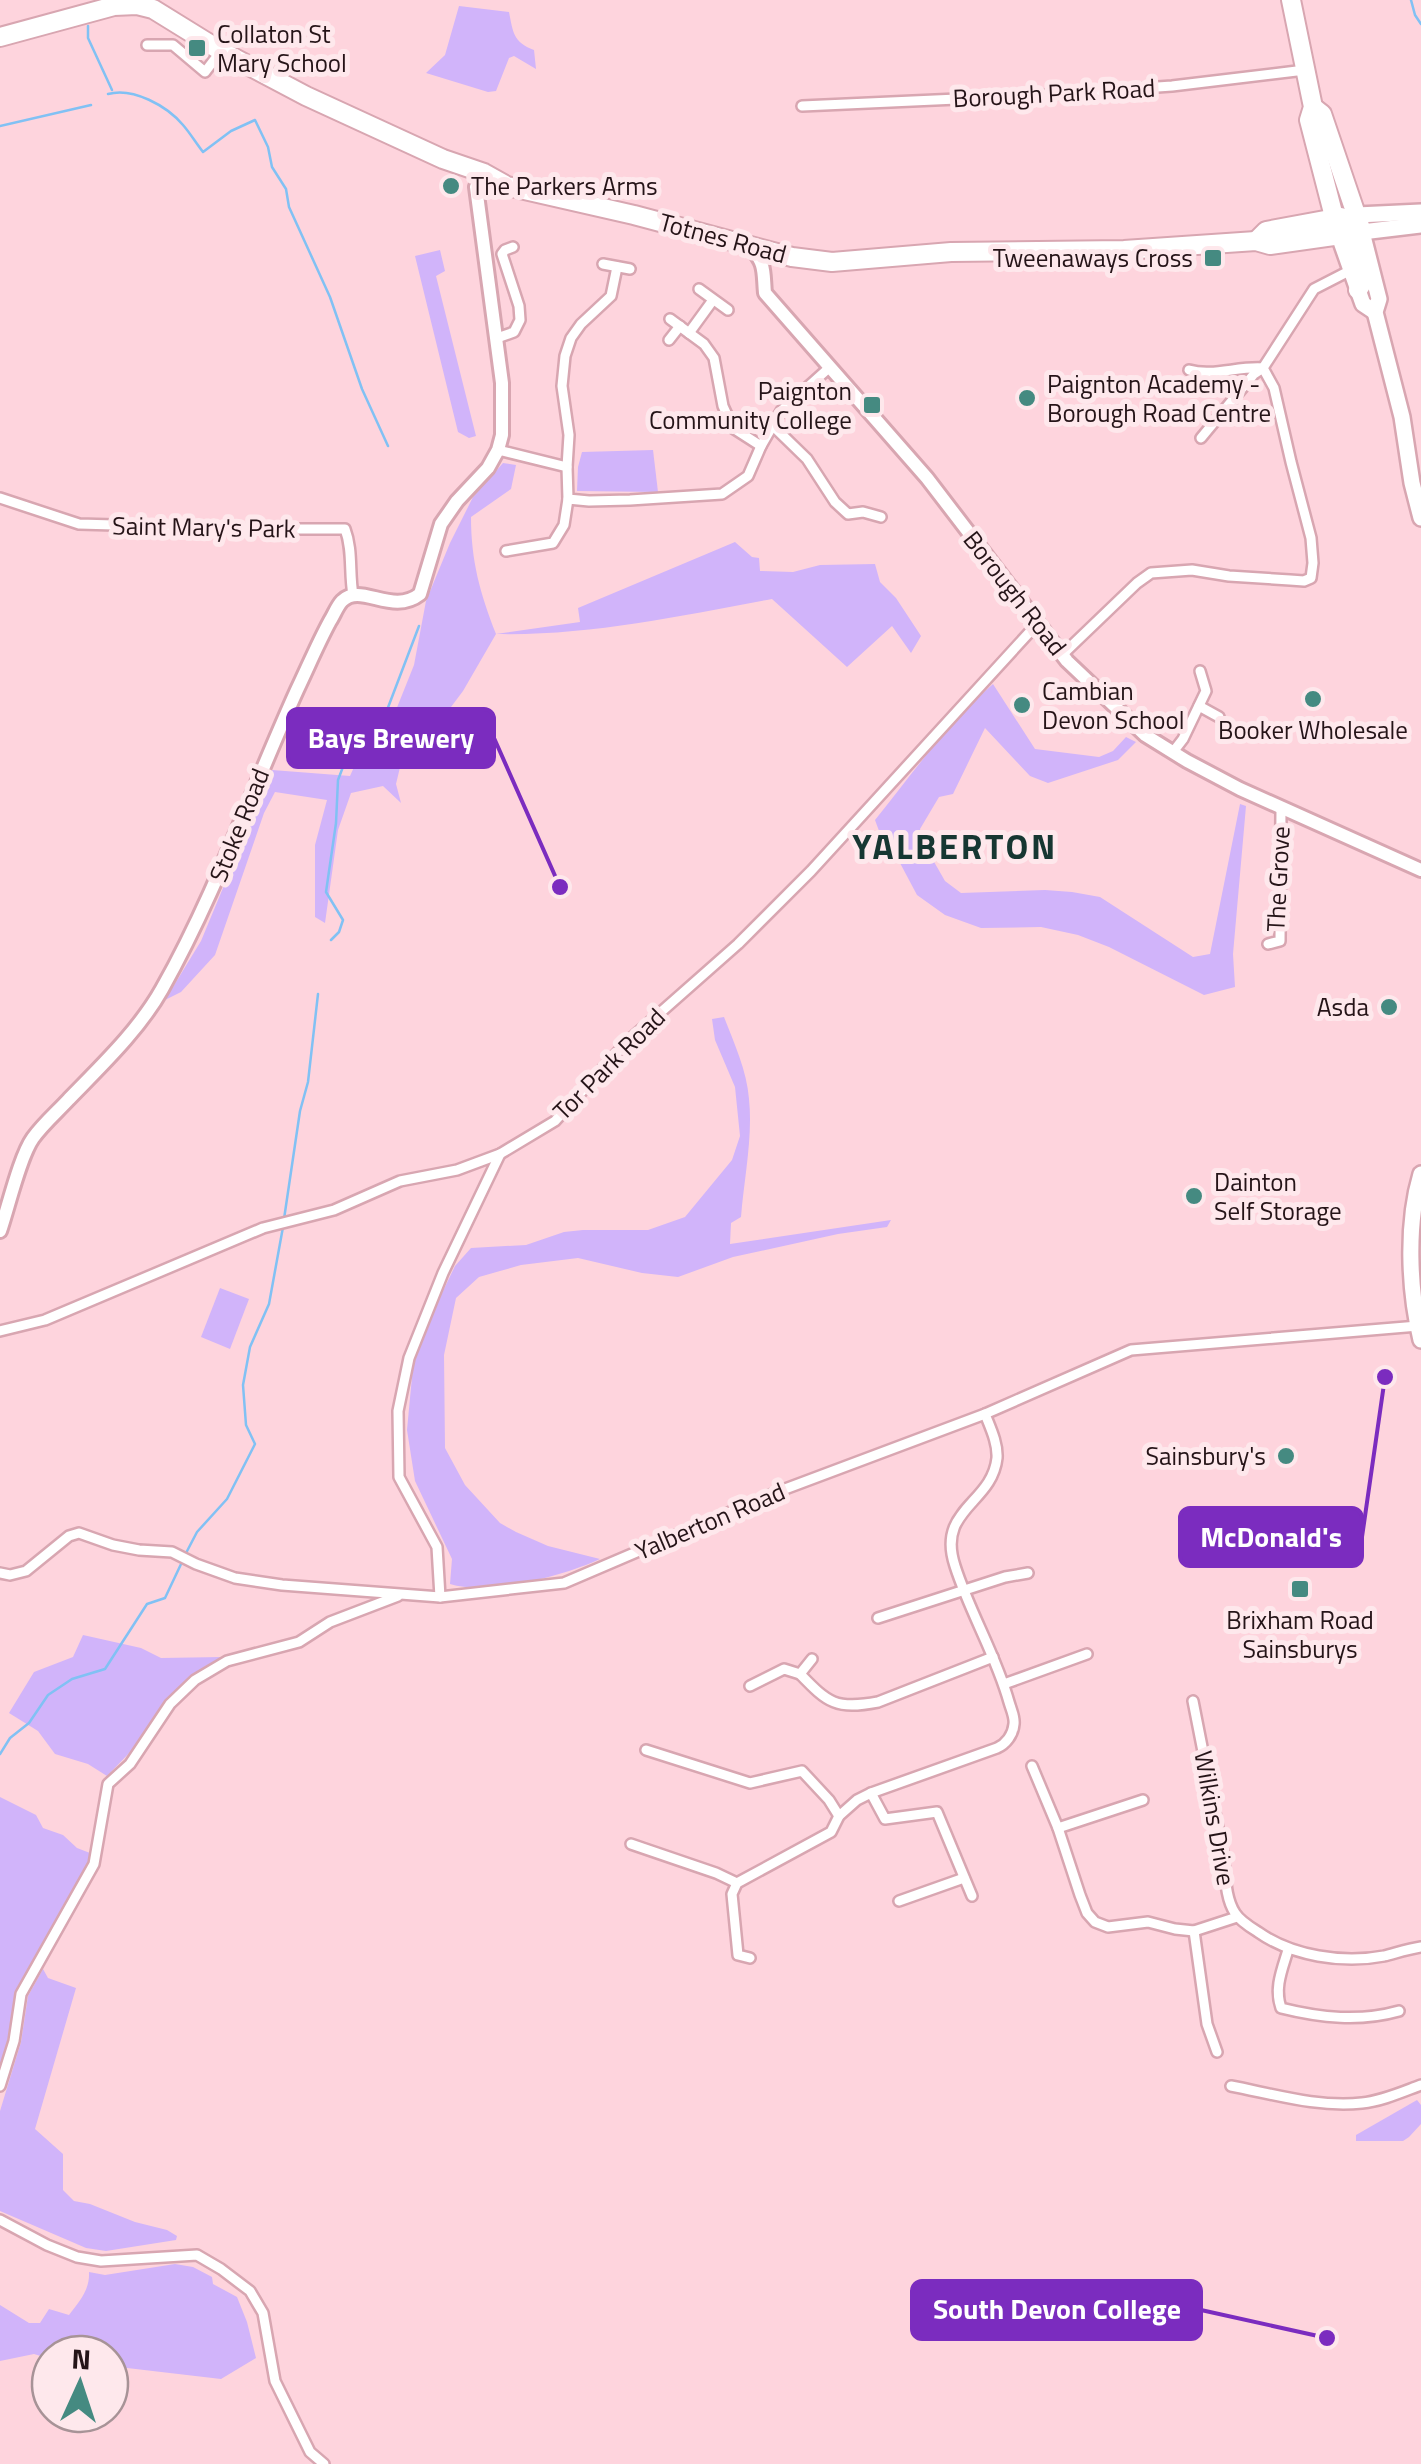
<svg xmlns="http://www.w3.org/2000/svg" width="1421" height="2464" font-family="'Titillium Web',sans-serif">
<rect width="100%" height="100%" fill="#fed4dd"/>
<g fill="#d1b4fa">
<path d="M459,6L509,12C513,32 513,42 534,50L536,69L514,56L509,58L496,91L488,92L426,73L445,55Z"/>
<path d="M440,250L445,271L436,276L476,436L469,438L458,432L415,256Z"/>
<path d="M653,450L658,492L577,491L578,467L582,452Z"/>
<path d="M503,463L516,465L511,489L471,517C471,561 480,593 496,634L580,622L578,608L735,542L752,557L759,558L760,571L793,572L820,565L875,564L880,582L896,598L921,636L911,653L892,626L847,667L772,599C680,616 589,636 496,634L463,691L433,731L402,759L396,784L401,803L383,786L351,793L338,830L325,923L315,917V845L327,800L275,792L264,813L215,955L181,992L165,1000L201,941L272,770L350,776L368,736L390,725L414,665L426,601L450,543L473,497Z"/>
<path d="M993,684L1035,749L1099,757L1113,751L1126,737L1136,742L1118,760L1048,783L1030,776L985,728L953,794L939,797L920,829L925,846L945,881L961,893L1045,890L1072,892L1100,897L1193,957L1210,954L1240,804L1246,806L1233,954L1235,987L1204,995L1109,947L1078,935L1041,927L981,928L945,915L917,895L900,863L882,839L875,820C912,774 948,723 993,684Z"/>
<path d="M724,1017C734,1043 747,1071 749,1099C753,1137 744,1179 741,1217L731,1223L730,1244L891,1220L887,1227L838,1234L733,1257L678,1277L642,1273L578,1258L521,1265L479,1277L456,1298L444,1355L445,1448L465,1485L500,1523L516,1532L548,1546L600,1559C563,1576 490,1596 450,1584L452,1559L415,1481L407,1430L413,1366L428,1322L455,1266L471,1248L526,1245L564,1232L583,1230H648L685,1217L732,1160L740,1136L735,1087L715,1040L712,1019Z"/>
<path d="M220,1288L249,1299L230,1349L201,1337Z"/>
<path d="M83,1635L141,1648L161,1658L223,1657L192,1676L164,1701L135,1747L107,1776L88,1764L55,1754L38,1731L9,1713L34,1672L73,1657Z"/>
<path d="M0,1797L36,1815L43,1828L63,1835L77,1848L90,1853L87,1866L17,1990L7,2042L0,2066Z"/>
<path d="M43,1969L48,1978L76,1988L35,2129L63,2154V2190L74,2201L90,2204L135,2222L167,2230L177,2236L176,2240L106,2251L86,2248L0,2211V2111L21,2042L28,1996Z"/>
<path d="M1417,2100L1421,2105V2124L1409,2137L1403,2141H1356V2135Z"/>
<path d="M175,2264L193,2267L212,2277L213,2284L237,2297L247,2322L256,2358L221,2379L110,2366V2354H50V2382L44,2357L34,2354L0,2361V2305L29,2323H40L49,2309L69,2315C79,2302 90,2290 89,2272L105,2275Z"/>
</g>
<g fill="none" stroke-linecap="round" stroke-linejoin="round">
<g stroke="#81c1f4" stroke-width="2.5">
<path d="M1411,0L1415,15L1421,24"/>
<path d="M88,26V38L112,90"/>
<path d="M108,94C133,87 167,106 183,125C190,133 196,143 203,152L231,131L255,120L268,147L272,167L286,189L289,207L330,297L362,389L388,446"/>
<path d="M0,126L91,105"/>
<path d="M331,940L339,932L343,920L326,892L336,823L338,780L357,730L384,718L419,626"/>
<path d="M284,1219L300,1111L308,1082L318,994"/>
<path d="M185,1555L197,1532L227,1499L255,1444L246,1425L243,1385L250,1347L269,1304L283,1227"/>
<path d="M0,1754L10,1738L29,1723L48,1695L72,1679L105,1669L147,1604L165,1598L182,1562"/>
</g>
<defs>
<g id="street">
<path d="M147,45H173L205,72L221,51"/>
<path d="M802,106L1043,95L1172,86L1305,70"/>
<path d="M603,264L630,269"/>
<path d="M699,289L728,310"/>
<path d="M670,319L704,344L714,358L723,406L733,428L761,446"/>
<path d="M689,333L713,300"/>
<path d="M497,338L514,332L520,320L519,306L502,254L505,250L513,247"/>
<path d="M669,340L680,326"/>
<path d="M1189,370C1212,377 1238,366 1263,368"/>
<path d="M772,425L807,459L835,502L848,514L863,512L881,517"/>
<path d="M1201,438L1254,374L1263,368"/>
<path d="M498,450L567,467L568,499L589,501L630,500L722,494L748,476L761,446L781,411L830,367"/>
<path d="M567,467L569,435L562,386L565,356L571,338L581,324L611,296L617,267"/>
<path d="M0,498L79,524L259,529H345C353,550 349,573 353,595"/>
<path d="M506,551L553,543L564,525L568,499"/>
<path d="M1062,655L1137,583L1151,573L1192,570L1229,576L1290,580L1304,581L1311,578L1313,563L1311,538L1291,462L1274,388L1263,368L1314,289L1351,270"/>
<path d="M1199,706L1219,717"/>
<path d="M1173,752L1183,739L1206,691L1200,671"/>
<path d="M1268,944L1280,941L1281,809"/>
<path d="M0,1331L45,1320L263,1228L334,1210L400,1181L457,1170L500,1154L555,1121L627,1042L738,944L811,871L1037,624"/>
<path d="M0,1573L10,1575L26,1571L69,1536L79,1533L113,1545L139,1550L172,1552L196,1564L235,1578L282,1585L440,1597L564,1583L777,1492L985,1414L1131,1350L1418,1326"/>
<path d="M440,1597L437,1547L399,1477L398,1411L409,1358L443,1273L500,1154"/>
<path d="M878,1618L1005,1577L1028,1573"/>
<path d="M812,1659L800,1674C828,1703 836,1710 878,1702L993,1657"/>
<path d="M1004,1684L1087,1654"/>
<path d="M750,1686L784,1669L800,1674"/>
<path d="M1193,1701C1203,1752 1213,1802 1223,1853C1226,1872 1224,1896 1235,1913C1240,1921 1250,1927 1258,1932C1292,1956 1343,1964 1384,1956C1396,1953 1408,1949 1421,1947"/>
<path d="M646,1750L750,1783L802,1771L829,1800L839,1816"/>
<path d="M1032,1766L1058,1828L1080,1895L1087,1913L1095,1922L1108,1927L1148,1922L1175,1929L1194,1931L1237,1917"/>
<path d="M871,1793L885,1819L937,1812L972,1896"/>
<path d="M1058,1828L1143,1800"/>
<path d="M631,1844L716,1873L737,1883"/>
<path d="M899,1901L964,1878"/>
<path d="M1194,1931L1207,2024L1217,2052"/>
<path d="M1288,1950C1282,1970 1274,1988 1281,2008C1321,2018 1360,2022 1399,2011"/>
<path d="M750,1958L738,1955L732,1894L737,1883L831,1832L839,1816L857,1800L871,1793L997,1748C1006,1744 1013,1735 1014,1724C1015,1717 1011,1709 1009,1702C996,1655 970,1613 955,1566C936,1509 992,1504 997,1458C998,1443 990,1427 985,1414"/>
<path d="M0,2086L14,2041L21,1994L94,1864L108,1784L130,1764L170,1704L195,1680L227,1661L299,1642L330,1622L398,1596"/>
<path d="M1231,2086C1273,2094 1319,2108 1362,2103C1382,2101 1402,2092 1421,2085"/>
<path d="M0,2220L47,2245L77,2257L101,2261L197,2255L221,2269L250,2291L263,2313L275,2381L310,2452L324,2464"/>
</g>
<g id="secondary">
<path d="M751,248C766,264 763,272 765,293L927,478L1067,661L1145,735L1187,761L1240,789L1421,870"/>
<path d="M0,1231C8,1208 20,1156 33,1138C43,1124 57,1112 69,1099C102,1065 139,1030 162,989C216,893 252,789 297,690C308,667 318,643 330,621C334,615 337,606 342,601C361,582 392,616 420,594L441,524L457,501L488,468L498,450L502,435V383L476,187L484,173"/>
</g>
<g id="primary">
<path d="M1357,215L1421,212"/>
<path d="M1421,225L1362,232L1379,299L1375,312L1402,417L1412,483L1421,518"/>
<path d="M1339,236L1363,304L1375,312"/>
<path d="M1421,1174C1406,1224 1409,1290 1421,1340"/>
</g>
<g id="highway">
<path d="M1291,0L1313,107L1309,120L1339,236"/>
<path d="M0,37L114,6L137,5L153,9L221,51L306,96L443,159L484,173L507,186L634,215L792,257L832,262L951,252L1124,250L1256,241L1270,245L1362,232L1322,114L1313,107"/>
<path d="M1348,225L1364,280L1358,290"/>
<path d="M1256,241L1266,231L1341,217"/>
</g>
</defs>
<use href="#street" stroke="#d8a6b1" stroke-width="14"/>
<use href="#secondary" stroke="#d8a6b1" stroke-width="18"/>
<use href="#primary" stroke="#d8a6b1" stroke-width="20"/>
<use href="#highway" stroke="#d8a6b1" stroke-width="22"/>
<use href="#street" stroke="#fff" stroke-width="9"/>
<use href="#secondary" stroke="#fff" stroke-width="12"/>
<use href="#primary" stroke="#fff" stroke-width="15"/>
<use href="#highway" stroke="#fff" stroke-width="18"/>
</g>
<g fill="#458a81" stroke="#fee8ec" stroke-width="4">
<rect x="187" y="38" width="20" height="20" rx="5"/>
<circle cx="451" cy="186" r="10"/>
<rect x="1203" y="248" width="20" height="20" rx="5"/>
<circle cx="1027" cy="398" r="10"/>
<rect x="862" y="395" width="20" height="20" rx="5"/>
<circle cx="1313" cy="699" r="10"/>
<circle cx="1022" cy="705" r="10"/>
<circle cx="1389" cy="1007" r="10"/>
<circle cx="1194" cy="1196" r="10"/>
<circle cx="1286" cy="1456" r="10"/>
<rect x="1290" y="1579" width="20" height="20" rx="5"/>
</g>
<g text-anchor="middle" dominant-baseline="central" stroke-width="10" stroke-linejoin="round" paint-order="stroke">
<g font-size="25" fill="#251418" stroke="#fee8ec" text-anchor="start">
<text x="217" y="34">Collaton St<tspan x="217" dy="29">Mary School</tspan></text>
<text x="471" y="186">The Parkers Arms</text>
<text x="1193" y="258" text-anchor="end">Tweenaways Cross</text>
<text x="1047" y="384">Paignton Academy -<tspan x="1047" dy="29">Borough Road Centre</tspan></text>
<text x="852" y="391" text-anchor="end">Paignton<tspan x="852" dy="29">Community College</tspan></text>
<text x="1042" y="691">Cambian<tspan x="1042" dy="29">Devon School</tspan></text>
<text x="1313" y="730" text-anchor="middle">Booker Wholesale</text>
<text x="1369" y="1007" text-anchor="end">Asda</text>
<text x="1214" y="1182">Dainton<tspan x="1214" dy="29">Self Storage</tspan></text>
<text x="1266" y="1456" text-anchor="end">Sainsbury's</text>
<text x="1300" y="1620" text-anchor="middle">Brixham Road<tspan x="1300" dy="29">Sainsburys</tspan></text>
</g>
<g font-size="25" fill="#251418" stroke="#fee8ec">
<text transform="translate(1054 93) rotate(-3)">Borough Park Road</text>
<text transform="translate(723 238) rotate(15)">Totnes Road</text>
<text transform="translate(204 527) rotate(1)">Saint Mary's Park</text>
<text transform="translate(1015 593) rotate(52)">Borough Road</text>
<text transform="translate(239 825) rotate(-68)">Stoke Road</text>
<text transform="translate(1278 879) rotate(-87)">The Grove</text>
<text transform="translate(609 1064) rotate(-45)">Tor Park Road</text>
<text transform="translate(710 1521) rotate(-23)">Yalberton Road</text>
<text transform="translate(1215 1818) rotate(80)">Wilkins Drive</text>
</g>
<g font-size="35" font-weight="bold" letter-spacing="2.5" fill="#163732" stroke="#fee8ec">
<text x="955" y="846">YALBERTON</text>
</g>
</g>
<path fill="none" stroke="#7b2cbf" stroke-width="4" d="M560 887L494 738M1385 1377L1362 1537M1327 2338L1201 2310"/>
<g fill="#7b2cbf" stroke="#fee8ec" stroke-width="4">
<circle cx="560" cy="887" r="10"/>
<circle cx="1385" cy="1377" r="10"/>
<circle cx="1327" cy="2338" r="10"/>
</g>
<g fill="#7b2cbf" stroke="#7b2cbf" stroke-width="4">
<rect x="288" y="709" width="206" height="58" rx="10"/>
<rect x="1180" y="1508" width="182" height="58" rx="10"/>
<rect x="912" y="2281" width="289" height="58" rx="10"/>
</g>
<g font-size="28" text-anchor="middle" font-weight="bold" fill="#fff">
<text x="391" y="748">Bays Brewery</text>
<text x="1271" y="1547">McDonald's</text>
<text x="1057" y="2319">South Devon College</text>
</g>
<g transform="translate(80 2384) rotate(3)"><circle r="48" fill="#fee8ec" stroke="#a79397" stroke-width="2.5"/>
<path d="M0-8L18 38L0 25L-18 38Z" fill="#458a81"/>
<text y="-15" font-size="28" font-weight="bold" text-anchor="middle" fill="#251418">N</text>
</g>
</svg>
